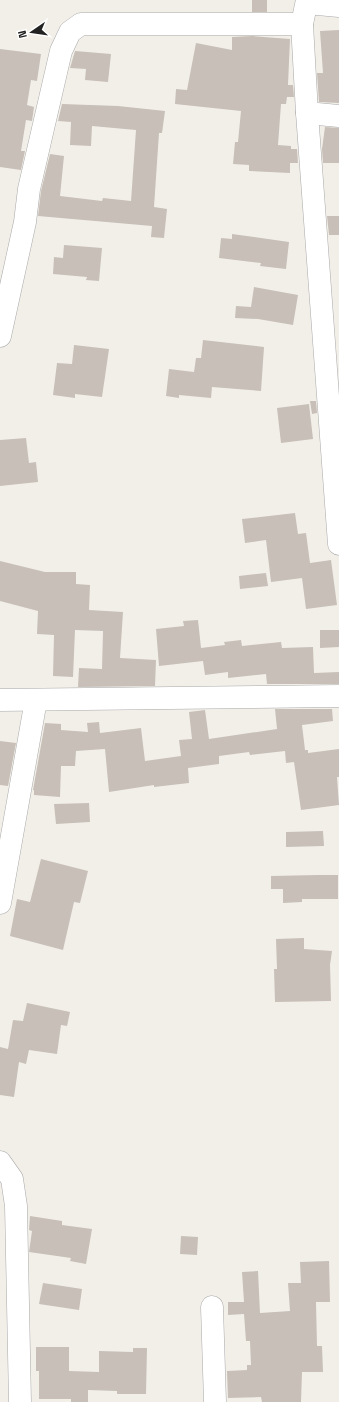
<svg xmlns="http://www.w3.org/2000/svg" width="339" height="1402" font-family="'Space Grotesk',sans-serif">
<rect width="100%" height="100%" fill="#f2efe9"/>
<g fill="#c7bfb8">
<rect x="252" y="0" width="15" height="12"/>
<path d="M339,30V103L319,102L317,73H323L320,31Z"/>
<path d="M252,36L290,39L288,85H293L294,97H287L286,104H281L278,145L291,146V149H297L298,163H290V173L249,171V165L233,164L235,142H238L241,111L175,104L176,89L187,90L196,43L232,50V37Z"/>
<path d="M0,49L41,54L37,81L31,80L27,105L34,107L32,121L26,120L21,151H25L21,170L0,167Z"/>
<path d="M75,51L111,54L108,82L85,80L86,69L70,68Z"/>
<path d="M62,104L118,106L165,111L162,133H159L154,207L167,209L164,238L151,237L152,226L38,216L41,191L50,154L64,156L60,196L102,201L103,198L131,201L136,130L92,126L91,146L70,145L71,122L58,121Z"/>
<path d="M325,127L339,128V163H323L322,149Z"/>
<path d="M327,216H339V235H329Z"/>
<path d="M232,234L289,242L286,269L260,266L261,263L219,258L221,238L232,239Z"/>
<path d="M64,245L102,248L99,281L86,280L87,277L53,274L54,257L63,258Z"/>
<path d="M254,287L298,295L293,325L258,319L235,318L236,306L251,307Z"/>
<path d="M203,340L264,347L261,391L212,387L211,398L179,395V398L166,396L169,369L194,372L196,358H201Z"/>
<path d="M74,345L109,349L102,397L75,394V398L53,395L57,363L72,364Z"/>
<path d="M310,401H316L317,413L312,414Z"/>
<path d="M309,404L313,439L281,443L277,408Z"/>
<path d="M26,438L29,463L36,462L38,482L0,486V440Z"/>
<path d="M295,513L298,534L306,533L310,563L331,560L337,605L306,609L302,578L271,582L266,540L245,543L242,519Z"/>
<path d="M0,561L45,572H76V584L90,585L89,610L123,612L120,658L156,660L155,686L78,687L79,668L102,669L103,631L75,630L73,677L53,676L54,635L37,634L38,611L0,601Z"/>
<path d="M266,573L268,586L240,589L239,576Z"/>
<path d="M198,620L201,648L225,645L224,642L241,640L242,646L281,642L282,648L313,647L314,673L339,672V684H267L266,674L228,678V672L205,675L203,661L159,666L156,629L184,626L183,621Z"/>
<path d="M320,630H339V647L320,648Z"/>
<path d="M275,709H332L333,721L302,725L305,750H308V753L339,749V777H337L339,805L301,810L294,762L286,763L285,751L250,755L249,752L219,756V764L188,768L189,783L154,787V785L109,792L105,749L76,751L75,766H61L60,797L34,795V790H33L45,723L61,724V730L88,732L87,723L99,722L100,733L141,728L145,761L181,756L179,740L192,739L189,712L205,710L209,739L277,729Z"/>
<path d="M0,741L16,743L8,786L0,785Z"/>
<path d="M89,803L90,822L56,824L54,804Z"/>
<path d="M323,831L324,846L286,847V832Z"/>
<path d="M41,859L88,871L80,903L74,902L63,950L10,936L17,899L30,902Z"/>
<path d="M318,875H338V899H302V902L283,903V889H271V876Z"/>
<path d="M304,938V949L332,951L330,965L331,1001L275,1002L274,969H277L276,939Z"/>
<path d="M27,1003L70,1012L67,1026L61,1025L57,1054L29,1050L26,1064L19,1062L14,1097L0,1095V1047L8,1049L13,1020L23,1021Z"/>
<path d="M30,1216L62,1221V1225L92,1229L86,1264L70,1261L71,1258L29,1252L32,1231L29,1230Z"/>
<path d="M181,1236L198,1237L197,1255L180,1254Z"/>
<path d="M329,1261L330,1302H316L317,1346H322L323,1372H302L301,1402H262L261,1397L228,1398L227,1371L247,1370V1365H251L250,1341H246L244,1314L228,1315V1302H244L242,1272L258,1271L260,1313L290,1311L288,1283H301L300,1262Z"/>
<path d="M43,1283L82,1289L79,1310L39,1304Z"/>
<path d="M36,1347H69V1371L99,1372V1351L133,1352V1348H147L146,1394H117V1391L88,1390V1402H71V1399H39V1371H36Z"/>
</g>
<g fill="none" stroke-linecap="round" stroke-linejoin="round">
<defs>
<g id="minor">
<path d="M307,0L302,24L307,113L339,544"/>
<path d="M307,3L339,6"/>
<path d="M307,113L339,116"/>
<path d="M0,336L25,222L29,189L61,51L70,32L81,24H302"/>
<path d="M0,700L339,696"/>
<path d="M0,903L36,700"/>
<path d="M0,1162L12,1179L16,1206L20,1402"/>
<path d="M212,1307L215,1402"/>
</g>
</defs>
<use href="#minor" stroke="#a9a9a9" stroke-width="23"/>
<use href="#minor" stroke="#fff" stroke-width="22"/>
</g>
<g transform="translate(32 32) rotate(257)" stroke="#ffffff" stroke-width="3" paint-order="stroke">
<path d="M0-3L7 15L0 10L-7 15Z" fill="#222222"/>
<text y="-6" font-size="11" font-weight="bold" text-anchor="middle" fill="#222222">N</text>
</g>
</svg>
